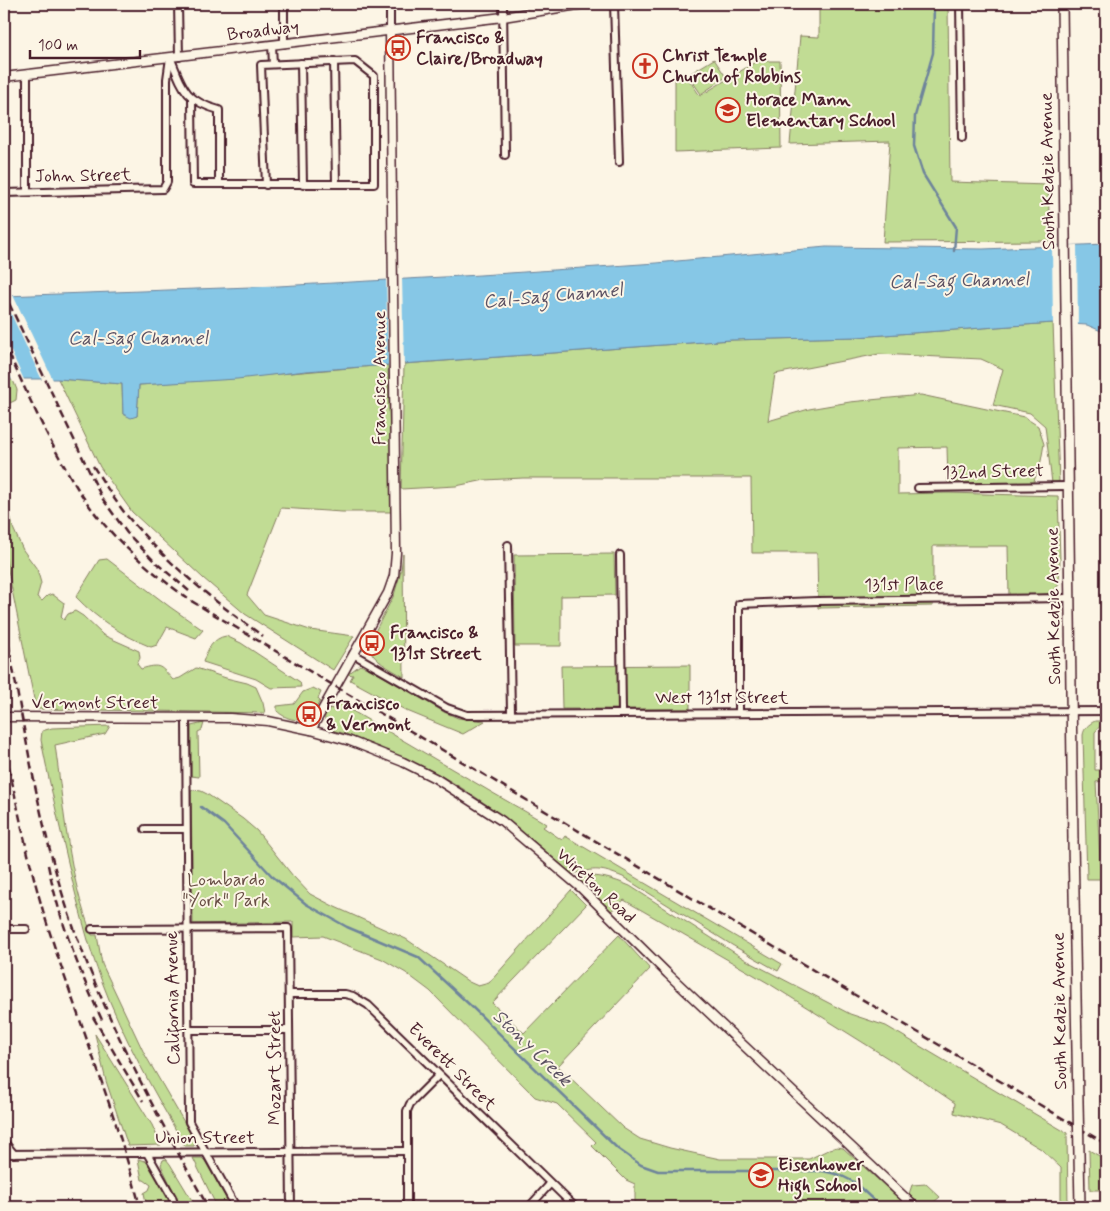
<svg xmlns="http://www.w3.org/2000/svg" width="1110" height="1211" font-family="Mynerve,sans-serif">
<rect width="100%" height="100%" fill="#fcf5e5"/>
<filter id="ink" filterUnits="userSpaceOnUse"><feTurbulence type="fractalNoise" baseFrequency=".02" numOctaves="2"/><feDisplacementMap in="SourceGraphic" scale="10" xChannelSelector="R" yChannelSelector="G"/><feConvolveMatrix kernelMatrix="1 2 1 2 8 2 1 2 1" color-interpolation-filters="sRGB"/></filter>
<g filter="url(#ink)">
<g fill="#c1dc94" stroke="#867e60">
<path d="M819,4H948L950,182L1048,185L1050,241L883,242L890,141L790,144L800,36L819,37Z"/>
<path d="M714,59L726,77L701,94L688,75Z"/>
<path d="M757,61H780L781,148L675,152V72L686,75L700,96Z"/>
<path d="M1053,323L1059,482L1052,483L1045,426L1030,413L993,405L1003,369L981,359L879,354L775,374L768,421L809,409L850,402L921,395L1024,417L1038,426L1044,444L1041,461L1033,484L948,482L947,447L898,448V494L948,493L1058,496L1060,559L1059,584L1053,593L1039,595L1009,596L1008,546H933V606L818,608L817,553H752L751,478H523L485,480L456,486L401,489L404,364L731,340L856,337Z"/>
<path d="M388,365L392,512H342L281,508L247,595L264,615L310,630L354,636L333,670L245,614L203,578L132,512L100,467L58,379L122,384L123,414L137,416L139,385C222,380 305,371 388,365Z"/>
<path d="M13,380L17,390L16,400L12,402L4,404V381Z"/>
<path d="M4,487L13,528L23,550L37,569L41,583L37,597L42,601L47,596L52,594L64,603L61,617L64,620L68,614L75,611L83,616L103,635L139,651L140,658L137,664L141,669C161,663 160,666 173,680L180,678L196,668L226,678L247,683L256,687L263,703L265,713L36,709L4,550Z"/>
<path d="M403,554L404,677C390,668 373,662 368,645L394,595L401,571Z"/>
<path d="M614,554L615,595L561,596V646H515L514,555Z"/>
<path d="M107,559L170,607L203,630L196,638L167,627L157,645L151,647C122,635 98,620 76,597L99,560Z"/>
<path d="M226,636L241,643L300,682L301,687L271,688L256,679L203,662C207,650 213,638 226,636Z"/>
<path d="M360,665L372,670L444,712L458,718L485,721L463,734L407,711L350,680L353,675L348,674Z"/>
<path d="M690,665V709H562L561,666Z"/>
<path d="M313,688L321,692L318,699L320,701C317,706 315,711 311,715C301,724 285,719 277,711V706L294,704L303,692Z"/>
<path d="M337,702C407,742 476,784 547,824L543,827L562,840L565,836L782,964L778,971L732,945L623,877C600,868 596,868 572,874C521,830 469,785 406,759C386,751 367,742 346,734C341,732 333,732 329,727C322,720 325,715 328,707L332,709Z"/>
<path d="M1095,721H1106V724H1102L1095,732V770H1102L1103,781L1096,782L1101,879H1087L1083,735C1084,728 1089,724 1095,721Z"/>
<path d="M204,723L202,730L198,732L199,777L191,776V726Z"/>
<path d="M110,726L105,734L55,745C64,808 68,875 92,935H97L102,964L144,1053L195,1141L194,1146H185C154,1092 123,1038 101,979C90,951 83,922 75,892C63,841 51,791 41,740L42,731L52,728Z"/>
<path d="M193,790L201,791L207,794L243,819L257,831L293,876L310,894L335,907L406,939L469,982L478,986L489,983L571,890L586,905L492,1003L524,1033L619,935L650,969L558,1066L623,1128L640,1139L670,1148L720,1159H809L830,1149L837,1147L843,1148L908,1207H635V1184L626,1180L592,1146L596,1142L557,1104L535,1097L430,991L406,973L382,959L323,936L293,937V922L193,924L191,791Z"/>
<path d="M582,876C600,875 613,879 630,886L746,960L850,1014L886,1026L1067,1133L1068,1207H1061V1168L1041,1149L1001,1125L954,1113L955,1103L902,1067L768,983L624,900L611,911L577,879Z"/>
<path d="M95,1034L152,1125L161,1145L128,1146L106,1081Z"/>
<path d="M1089,1150L1106,1160V1190H1090Z"/>
<path d="M193,1158H202L205,1161L231,1207H217Z"/>
<path d="M138,1159L145,1161L149,1164L167,1194L172,1207H147L144,1193L149,1190L151,1185L144,1180H142Z"/>
<path d="M166,1159L170,1164L196,1207H181L161,1165L163,1160Z"/>
<path d="M926,1184L940,1197L928,1207H922L909,1194L912,1185Z"/>
</g>
<path fill="#86c7e6" stroke="#6e849b" d="M1106,244V333L1087,325L1053,323L856,337L731,340L306,371L237,379L139,385L137,416L131,418L123,414L122,384L58,379H4V296L278,286L480,275L656,263L826,247L983,249Z"/>
<g fill="#fcf5e5">
<path d="M1077,245L1078,327L1053,325L1052,246Z"/>
<path d="M402,277L404,366L388,367L386,278Z"/>
<path d="M4,293H12L54,382H43L4,299Z"/>
<path d="M4,336L25,382H13L4,363Z"/>
</g>
<g fill="none" stroke-linecap="round" stroke-linejoin="round">
<g stroke="#6e849b" stroke-width="2.5">
<path d="M934,4L933,53L915,116L914,146L923,174L956,227L954,251"/>
<path d="M201,807L224,824L272,876L306,904L347,927L418,957L471,1006L618,1149L641,1165L658,1171H823L840,1175L854,1182L881,1207"/>
</g>
<defs>
<g id="minor">
<path d="M178,4L179,57"/>
<path d="M284,4V44"/>
<path d="M390,4V30"/>
<path d="M503,4L505,155"/>
<path d="M614,4L619,162"/>
<path d="M960,4L962,138"/>
<path d="M272,45L273,64"/>
<path d="M171,59C183,89 186,101 219,110V184"/>
<path d="M334,61L336,184"/>
<path d="M301,63L303,185"/>
<path d="M192,99L193,184H374V76L355,61L261,65L266,185"/>
<path d="M27,192V74"/>
<path d="M4,193L163,189L167,182V79L170,58"/>
<path d="M918,488L1068,486"/>
<path d="M508,545L511,713"/>
<path d="M620,555L622,713"/>
<path d="M353,654L447,708L467,715L1106,711"/>
<path d="M739,713V604L817,601L1070,598"/>
<path d="M186,718L189,1122L236,1207"/>
<path d="M145,829H186"/>
<path d="M4,929H26"/>
<path d="M92,929L288,928L291,1207"/>
<path d="M289,994H345L353,996L368,1005L575,1207"/>
<path d="M189,1030H289"/>
<path d="M4,1142L14,1154"/>
<path d="M147,1153L172,1197L175,1207"/>
<path d="M4,1154L406,1151"/>
<path d="M407,1207V1111L410,1104L439,1075"/>
<path d="M529,1207L550,1184"/>
</g>
<g id="tertiary">
<path d="M4,77L503,17L584,4"/>
<path d="M4,717L230,718L268,721L311,730L350,741L403,762L435,778L502,821L581,888L668,974L915,1207"/>
<path d="M311,730L388,593L394,576L396,553L390,30"/>
</g>
<path id="secondary" d="M1062,4L1073,841"/>
</defs>
<use href="#minor" stroke="#4a1f2b" stroke-width="10"/>
<use href="#tertiary" stroke="#4a1f2b" stroke-width="11"/>
<use href="#secondary" stroke="#4a1f2b" stroke-width="12"/>
<use href="#minor" stroke="#fcf5e5" stroke-width="6"/>
<use href="#tertiary" stroke="#fcf5e5" stroke-width="8"/>
<use href="#secondary" stroke="#fcf5e5" stroke-width="9"/>
<g stroke="#4a1f2b" stroke-width="2.5" stroke-dasharray="8 4" stroke-linecap="butt">
<path d="M4,293L102,498L127,533L154,561L189,591"/>
<path d="M4,343C26,391 48,441 76,486C104,532 145,567 188,599L1106,1144"/>
<path d="M93,466C104,483 115,501 128,517C166,562 214,602 263,636"/>
<path d="M4,620C23,719 38,826 71,920C106,1021 156,1114 208,1207"/>
<path d="M4,743C17,805 29,867 48,927C78,1020 116,1112 140,1207"/>
<path d="M48,865C60,922 78,969 103,1022"/>
<path d="M93,1017L143,1101"/>
</g>
<defs>
<path id="secondary-bridge" d="M1073,841L1080,1207"/>
</defs>
<use href="#secondary-bridge" stroke="#4a1f2b" stroke-width="12" stroke-linecap="butt"/>
<use href="#secondary-bridge" stroke="#fcf5e5" stroke-width="9"/>
</g>
</g>
<defs>
<symbol id="bus-ring" viewBox="-11 -11 22 22"><circle r="9.5" fill="#fcf5e5" stroke="#c8321e" stroke-width="1.5"/><path d="M-5-6H5V4H4V6H2V4H-2V6H-4V4H-5ZM-3.5-4V0h7V-4ZM-3.5 1.2v1.5H-2V1.2ZM2 1.2v1.5H3.5V1.2Z" fill="#c8321e"/></symbol>
<symbol id="church-ring" viewBox="-11 -11 22 22"><circle r="9.5" fill="#fcf5e5" stroke="#c8321e" stroke-width="1.5"/><path d="M-1.2-6h2.4v3.5h3.3v2.4h-3.3V6h-2.4V-.1h-3.3v-2.4h3.3Z" fill="#c8321e"/></symbol>
<symbol id="school-ring" viewBox="-11 -11 22 22"><circle r="9.5" fill="#fcf5e5" stroke="#c8321e" stroke-width="1.5"/><path d="M0-5L7-2L0 1L-7-2ZM-4 1L0 2.5L4 1V4Q0 6-4 4Z" fill="#c8321e"/></symbol>
</defs>
<g fill-rule="evenodd">
<use href="#bus-ring" x="384" y="34" width="28" height="28"/>
<use href="#church-ring" x="631" y="52" width="28" height="28"/>
<use href="#school-ring" x="714" y="96" width="28" height="28"/>
<use href="#bus-ring" x="358" y="629" width="28" height="28"/>
<use href="#bus-ring" x="295" y="700" width="28" height="28"/>
<use href="#school-ring" x="747" y="1161" width="28" height="28"/>
</g>
<g text-anchor="middle" dominant-baseline="central" stroke-width="4" stroke-linejoin="round" paint-order="stroke">
<g font-size="18" fill="#4a1f2b" stroke="#fcf5e5">
<text transform="translate(263 31) rotate(-7)">Broadway</text>
<text transform="translate(1048 171) rotate(-91)">South Kedzie Avenue</text>
<text transform="translate(83 176) rotate(-1)">John Street</text>
<text transform="translate(380 378) rotate(-90)">Francisco Avenue</text>
<text transform="translate(993 472) rotate(-1)">132nd Street</text>
<text transform="translate(904 585) rotate(-1)">131st Place</text>
<text transform="translate(1054 606) rotate(-91)">South Kedzie Avenue</text>
<text x="722" y="698">West 131st Street</text>
<text x="95" y="703">Vermont Street</text>
<text transform="translate(596 886) rotate(43)">Wireton Road</text>
<text transform="translate(173 998) rotate(-91)">California Avenue</text>
<text transform="translate(1060 1011) rotate(-91)">South Kedzie Avenue</text>
<text transform="translate(452 1067) rotate(45)">Everett Street</text>
<text transform="translate(275 1068) rotate(-90)">Mozart Street</text>
<text x="205" y="1138">Union Street</text>
</g>
<g font-size="18" font-weight="bold" fill="#4a1f2b" stroke="#fcf5e5" text-anchor="start">
<text x="416" y="38">Francisco &amp;<tspan x="416" dy="21">Claire/Broadway</tspan></text>
<text x="662" y="56">Christ Temple<tspan x="662" dy="21">Church of Robbins</tspan></text>
<text x="746" y="100">Horace Mann<tspan x="746" dy="21">Elementary School</tspan></text>
<text x="390" y="633">Francisco &amp;<tspan x="390" dy="21">131st Street</tspan></text>
<text x="326" y="704">Francisco<tspan x="326" dy="21">&amp; Vermont</tspan></text>
<text x="778" y="1165">Eisenhower<tspan x="778" dy="21">High School</tspan></text>
</g>
<g font-size="18" fill="#684e45" stroke="#fcf5e5">
<text x="226" y="880">Lombardo<tspan x="226" dy="21">"York" Park</tspan></text>
</g>
<g font-size="19" font-style="italic" fill="#5c5163" stroke="#fcf5e5">
<text transform="translate(959 281) rotate(-1)">Cal-Sag Channel</text>
<text transform="translate(553 296) rotate(-5)">Cal-Sag Channel</text>
<text x="138" y="338">Cal-Sag Channel</text>
<text transform="translate(532 1048) rotate(44)">Stony Creek</text>
</g>
</g>
<rect width="1110" height="1211" fill="none" stroke="#fcf5e5" stroke-width="20"/>
<rect x="10" y="10" width="1090" height="1191" fill="none" stroke="#4a1f2b" stroke-width="2" filter="url(#ink)"/>
<path d="M30 50v8h110v-8" fill="none" stroke="#4a1f2b" stroke-width="2.5"/>
<text x="38" y="50" font-size="15" fill="#4a1f2b" stroke="#fcf5e5" stroke-width="4" paint-order="stroke">100 m</text>
</svg>
